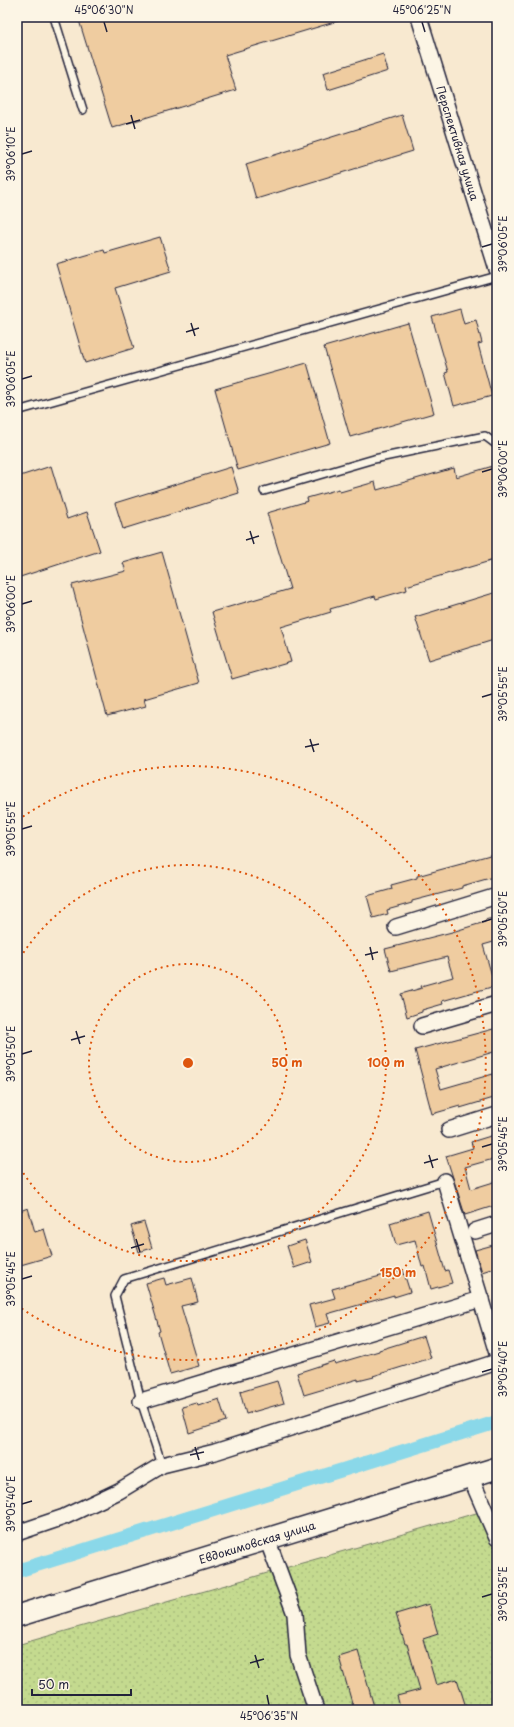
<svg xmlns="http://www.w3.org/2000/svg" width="514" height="1727" font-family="'Playpen Sans',sans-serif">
<defs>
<pattern id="garden-dots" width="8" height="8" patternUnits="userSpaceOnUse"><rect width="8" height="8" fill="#c4da8f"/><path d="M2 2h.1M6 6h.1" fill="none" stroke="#a8bb7c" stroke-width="1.8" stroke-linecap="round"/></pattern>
</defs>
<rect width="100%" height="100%" fill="#f8e9d0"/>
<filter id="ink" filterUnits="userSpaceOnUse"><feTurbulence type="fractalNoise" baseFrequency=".025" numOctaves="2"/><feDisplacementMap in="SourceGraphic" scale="8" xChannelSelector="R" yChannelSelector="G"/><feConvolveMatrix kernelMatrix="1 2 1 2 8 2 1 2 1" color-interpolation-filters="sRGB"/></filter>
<g filter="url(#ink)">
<path fill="url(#garden-dots)" stroke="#737e65" d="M497,1507V1710H17V1645Z"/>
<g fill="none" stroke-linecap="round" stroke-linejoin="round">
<path stroke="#8ad8e9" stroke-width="14" d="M17,1571L497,1422"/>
</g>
<g fill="#efcca0" stroke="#22223b">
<path d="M78,17H340L341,20L225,55L236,90L112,128Z"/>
<path d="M383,54L388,71L328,90L323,73Z"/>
<path d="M402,115L413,151L256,199L246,164Z"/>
<path d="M160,237L171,271L115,288L134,348L85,363L56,264L104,250L105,253Z"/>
<path d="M460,309L464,324L476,320L482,343L478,344L492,396L454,406L445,373L448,372L432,317Z"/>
<path d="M408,323L434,413L350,437L324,347Z"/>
<path d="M307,363L330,443L238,470L215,389Z"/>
<path d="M51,466L67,519L87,512L100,551L17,578V477Z"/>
<path d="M493,466L497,479V559L406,586L407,590L376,599L375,596L330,609L331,612L281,627L291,662L232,679L212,612L290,589L267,513L308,501L307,498L339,489L340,492L375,482L377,490L454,468L456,477Z"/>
<path d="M231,467L239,493L123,529L115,503Z"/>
<path d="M162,552L199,683L144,699L146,706L107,716L72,585L126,571L123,563Z"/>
<path d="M497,592V639L429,660L415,617Z"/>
<path d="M497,853V876L462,886V888L412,901V903L387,910L388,914L373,918L367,896L392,889L391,885L417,878V876L465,863V862Z"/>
<path d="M497,917V941L483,945L495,986L442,1001L443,1004L422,1010V1012L407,1017L401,994L422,988L421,986L453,977L447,957L391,971L385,949L452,932L485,922V920Z"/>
<path d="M497,1028V1051L435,1069L441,1089L493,1074L497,1087V1097L460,1108V1106L432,1114L415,1050Z"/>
<path d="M497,1134V1158L465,1167L471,1189L497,1181V1205L465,1215L446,1156L473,1148L471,1142Z"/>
<path d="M28,1208L35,1232L44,1229L52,1256L17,1266V1212Z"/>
<path d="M428,1211L445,1271L448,1270L452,1283L431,1289L425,1266L422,1267L415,1240L396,1245L390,1223Z"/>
<path d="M144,1222L152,1248L139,1252L131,1226Z"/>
<path d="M305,1240L312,1262L294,1268L287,1246Z"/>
<path d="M497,1244V1267L482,1272L475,1250Z"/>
<path d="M403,1270L410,1292L394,1297V1295L327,1314L330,1323L315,1327L309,1305L335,1298L332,1289Z"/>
<path d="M164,1278L166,1285L192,1278L198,1302L181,1306L199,1366L170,1374L158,1332L160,1331L146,1283Z"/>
<path d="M424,1336L431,1358L373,1376L374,1377L358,1381V1379L304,1395L297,1373L334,1361L335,1364L379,1351V1350Z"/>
<path d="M277,1381L284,1403L246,1414L240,1392Z"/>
<path d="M219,1399L226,1421L189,1433L182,1407L197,1403L198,1406Z"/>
<path d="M429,1604L438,1634L423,1639L436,1685L457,1679L467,1710H401L397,1696L420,1690L407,1644H405L396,1614Z"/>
<path d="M358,1651L375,1710H354L339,1657Z"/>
</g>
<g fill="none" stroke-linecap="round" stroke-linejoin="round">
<defs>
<g id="service">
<path d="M54,17L83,110"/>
<path d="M17,411L497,276"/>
<path d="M264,491L374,459L485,436L497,445"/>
<path d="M162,1465L141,1401L115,1296L124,1279L445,1181"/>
</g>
<g id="minor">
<path d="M419,17L497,269"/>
<path d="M396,927L497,896"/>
<path d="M422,1026L497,1004"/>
<path d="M449,1130L497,1115"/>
<path d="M445,1181L497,1353"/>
<path d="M475,1231L497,1224"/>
<path d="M141,1401L481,1299"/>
<path d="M470,1476L497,1538"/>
<path d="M17,1533L64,1517L119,1491L162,1465L215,1452L497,1362"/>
<path d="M267,1539L295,1614L298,1655L316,1710"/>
</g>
<path id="secondary" d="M17,1616L497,1468"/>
</defs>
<use href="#service" stroke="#22223b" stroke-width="10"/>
<use href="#minor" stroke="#22223b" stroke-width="18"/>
<use href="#secondary" stroke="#22223b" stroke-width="24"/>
<use href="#service" stroke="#fcf5e5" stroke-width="7"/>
<use href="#minor" stroke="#fcf5e5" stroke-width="15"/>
<use href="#secondary" stroke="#fcf5e5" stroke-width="21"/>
</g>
</g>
<path fill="none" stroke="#22223b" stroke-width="1.5" d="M104,22L107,32M422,22L425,32M131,115L135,129M126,124L140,120M22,154L32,151M482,247L492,244M191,323L195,336M186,332L199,328M22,379L32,376M482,472L492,469M250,531L254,544M246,540L259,536M22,604L32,601M482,697L492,694M310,739L314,752M305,747L319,744M22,829L32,826M482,922L492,919M370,947L373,960M365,955L378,952M76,1031L80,1044M71,1040L85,1036M22,1054L32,1051M482,1147L492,1144M429,1155L433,1168M424,1163L438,1159M136,1239L140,1252M131,1248L144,1244M22,1279L32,1276M482,1372L492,1369M195,1447L199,1460M190,1455L204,1452M22,1504L32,1501M482,1597L492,1594M255,1655L259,1668M250,1663L264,1659M267,1695L269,1705"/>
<g fill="none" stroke="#de560e" stroke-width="2" stroke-dasharray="2 4">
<circle cx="188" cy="1063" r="99"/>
<path d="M17 963A198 198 0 1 1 17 1163"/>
<path d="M18 820A297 297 0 1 1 18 1306"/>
</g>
<g text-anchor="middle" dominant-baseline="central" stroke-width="3" stroke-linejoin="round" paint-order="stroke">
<g font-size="11" fill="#22223b" stroke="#fcf5e5">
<text transform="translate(458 143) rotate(73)">Перспективная улица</text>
<text transform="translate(257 1542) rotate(-17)">Евдокимовская улица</text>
</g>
</g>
<circle cx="188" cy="1063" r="6" fill="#de560e" stroke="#fcf5e5" stroke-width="2"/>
<g font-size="12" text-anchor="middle" font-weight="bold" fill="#de560e" stroke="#fcf5e5" stroke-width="3" stroke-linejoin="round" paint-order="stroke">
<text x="287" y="1067">50 m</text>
<text x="386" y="1067">100 m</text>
<text x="398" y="1277">150 m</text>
</g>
<rect width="514" height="1727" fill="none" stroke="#fcf5e5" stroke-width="44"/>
<path d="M32 1689v6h99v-6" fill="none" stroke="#22223b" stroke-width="2"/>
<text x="38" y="1689" font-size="12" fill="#22223b" stroke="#fcf5e5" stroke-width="3" paint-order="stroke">50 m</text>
<rect x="22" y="22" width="470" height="1683" fill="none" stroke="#22223b" stroke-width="1.5"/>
<g font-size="10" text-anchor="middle" fill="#22223b">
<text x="104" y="14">45°06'30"N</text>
<text x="422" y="14">45°06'25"N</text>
<text transform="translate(11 154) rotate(-90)" y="4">39°06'10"E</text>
<text transform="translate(503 244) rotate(-90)" y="4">39°06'05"E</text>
<text transform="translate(11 379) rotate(-90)" y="4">39°06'05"E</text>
<text transform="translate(503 469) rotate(-90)" y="4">39°06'00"E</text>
<text transform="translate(11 604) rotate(-90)" y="4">39°06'00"E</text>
<text transform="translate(503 694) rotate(-90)" y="4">39°05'55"E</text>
<text transform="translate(11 829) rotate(-90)" y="4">39°05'55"E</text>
<text transform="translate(503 919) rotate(-90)" y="4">39°05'50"E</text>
<text transform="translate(11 1054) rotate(-90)" y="4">39°05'50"E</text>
<text transform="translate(503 1144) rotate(-90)" y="4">39°05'45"E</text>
<text transform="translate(11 1279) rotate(-90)" y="4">39°05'45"E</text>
<text transform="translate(503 1369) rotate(-90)" y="4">39°05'40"E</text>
<text transform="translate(11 1504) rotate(-90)" y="4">39°05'40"E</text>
<text transform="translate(503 1594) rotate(-90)" y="4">39°05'35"E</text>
<text x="269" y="1720">45°06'35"N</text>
</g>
</svg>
